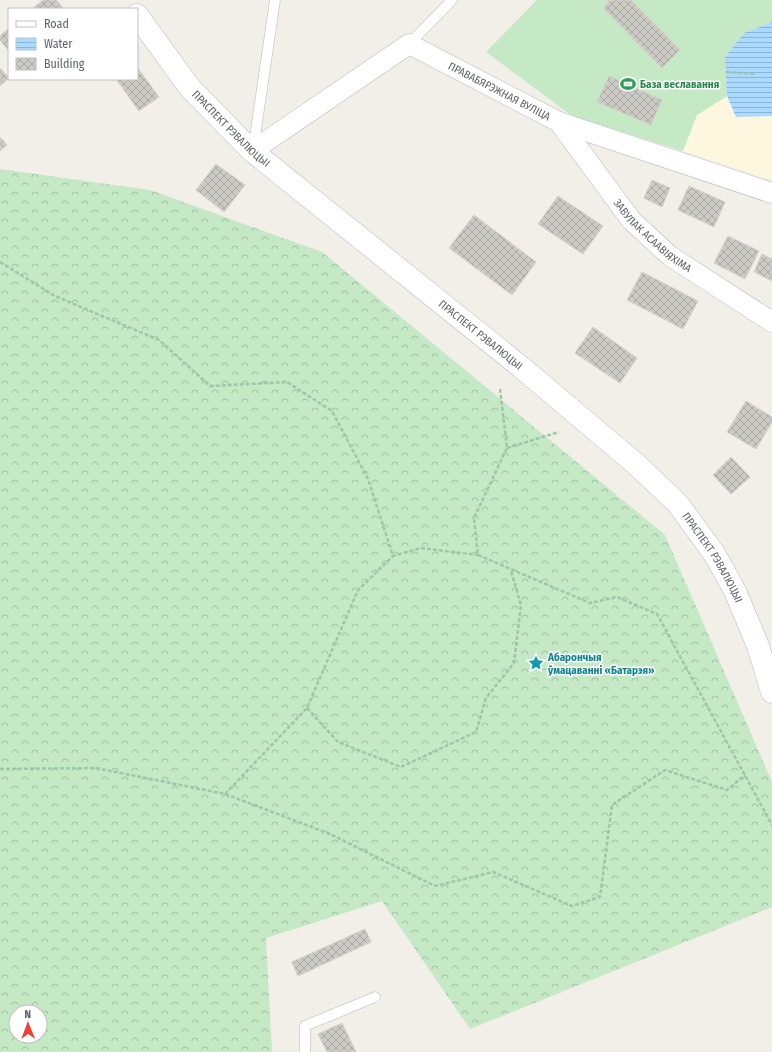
<svg xmlns="http://www.w3.org/2000/svg" width="772" height="1052" font-family="'Fira Sans Condensed',sans-serif">
<defs>
<pattern id="forest-crowns" width="20" height="18" patternUnits="userSpaceOnUse"><rect width="20" height="18" fill="#c5e8c5"/><path d="M2 6a3 3 0 1 1 6 0M12 15a3 3 0 1 1 6 0" fill="none" stroke="#a3c0a4"/></pattern>
<pattern id="water-rules" width="6" height="5" patternUnits="userSpaceOnUse"><rect width="6" height="5" fill="#aadaff"/><path d="M0 2.5h6" fill="none" stroke="#8eb4d2"/></pattern>
<pattern id="building-cross-hatch" width="8" height="8" patternUnits="userSpaceOnUse"><rect width="8" height="8" fill="#cccac5"/><path d="M0 0l8 8M0 8l8-8" fill="none" stroke="#a9a8a4"/></pattern>
</defs>
<rect width="100%" height="100%" fill="#f1efe8"/>
<path fill="#fef7e0" d="M727,96L736,117L772,116V180L683,151L697,115Z"/>
<path fill="#c5e8c5" d="M537,0H772V22L744,33L725,57L727,96L697,115L683,151L572,116L486,52Z"/>
<path fill="url(#forest-crowns)" fill-rule="evenodd" d="M0,169L150,190L322,252L665,535L772,782V907L470,1029L382,901L266,938L272,1052H0ZM16,1012H40V1036H16Z"/>
<path fill="url(#water-rules)" d="M772,22V116L736,117L727,96L725,57L744,33Z"/>
<g fill="url(#building-cross-hatch)" stroke="#d6d1c6">
<path d="M43,0H56L64,9H32Z"/>
<path d="M610,0H631L680,50L662,68L603,8Z"/>
<path d="M9,28V51L0,40V36Z"/>
<path d="M137,67L159,97L139,111L116,79H137Z"/>
<path d="M0,68L9,78L0,86Z"/>
<path d="M609,76L662,100L651,125L597,102Z"/>
<path d="M0,137L7,145L0,151Z"/>
<path d="M216,164L245,185L224,212L196,190Z"/>
<path d="M652,180L670,188L662,207L644,198Z"/>
<path d="M689,186L725,202L714,227L678,210Z"/>
<path d="M558,196L603,226L583,254L538,224Z"/>
<path d="M474,215L536,262L512,295L449,248Z"/>
<path d="M728,236L759,251L745,279L714,263Z"/>
<path d="M762,254L772,259V281L754,272Z"/>
<path d="M642,272L698,301L683,329L627,300Z"/>
<path d="M593,327L637,358L620,383L575,353Z"/>
<path d="M746,401L772,417V422L756,449L727,432Z"/>
<path d="M731,457L750,477L731,494L713,475Z"/>
<path d="M365,929L371,942L298,976L292,962Z"/>
<path d="M342,1023L356,1052H327L318,1034Z"/>
</g>
<g fill="none" stroke-linecap="round" stroke-linejoin="round">
<defs>
<g id="lane">
<path d="M409,44L452,0"/>
<path d="M253,150L275,0"/>
<path d="M305,1052V1026L375,997"/>
</g>
<g id="street">
<path id="s1" d="M559,122L631,220L670,256L772,322"/>
<path id="s2" d="M252,151L409,44L559,122L772,193"/>
</g>
<g id="secondary">
<path id="s3" d="M137,15L190,88L252,151L521,367L637,465L678,504L715,555L735,591L758,646L772,692"/>
</g>
</defs>
<use href="#lane" stroke="#b5b8bc" stroke-width="11"/>
<use href="#street" stroke="#b5b8bc" stroke-width="21"/>
<use href="#secondary" stroke="#b6babf" stroke-width="23"/>
<g stroke="#9cc7a9" stroke-width="2.5" stroke-dasharray="4 2" stroke-linecap="butt">
<path d="M726,72L754,74"/>
<path d="M0,262L55,296L159,340L210,386L287,382L332,411L368,479L393,556L421,548L478,555"/>
<path d="M500,389L507,448L474,518L478,555L590,603L617,597L657,614L772,825"/>
<path d="M507,448L559,432"/>
<path d="M307,708L338,742L401,767L476,732L486,698L514,663L521,605L511,571"/>
<path d="M0,769L96,768L225,794L330,834L435,886L493,872L572,906L600,897L612,805L665,770L727,790L745,775"/>
<path d="M225,794L307,708L358,590L393,556"/>
</g>
<use href="#lane" stroke="#fff" stroke-width="10"/>
<use href="#street" stroke="#fff" stroke-width="20"/>
<use href="#secondary" stroke="#fff" stroke-width="22"/>
</g>
<defs>
<symbol id="stadium-bare" viewBox="-9 -9 18 18"><path d="M0-5a6.5 5 0 1 0 0 10a6.5 5 0 1 0 0-10ZM-3.5-1.8h7v3.6h-7Z" fill="#2e9e5b" stroke="#fff" stroke-width="2.5" paint-order="stroke"/></symbol>
<symbol id="sight-bare" viewBox="-9 -9 18 18"><path d="M0-6L1.8-2.2L6-1.7L2.9 1.2L3.7 5.4L0 3.3L-3.7 5.4L-2.9 1.2L-6-1.7L-1.8-2.2Z" fill="#0f9aa8" stroke="#fff" stroke-width="2.5" paint-order="stroke"/></symbol>
</defs>
<g fill-rule="evenodd">
<use href="#stadium-bare" x="617" y="73" width="22" height="22"/>
<use href="#sight-bare" x="525" y="652" width="22" height="22"/>
</g>
<g text-anchor="middle" dominant-baseline="central" stroke-width="3" stroke-linejoin="round" paint-order="stroke">
<g font-size="11" font-weight="bold" fill="#27864d" stroke="#fff" text-anchor="start">
<text x="640" y="84">База веславання</text>
</g>
<g font-size="11" fill="#5f6368" stroke="#fff">
<text stroke="none"><textPath href="#s2" startOffset="292">ПРАВАБЯРЭЖНАЯ ВУЛІЦА</textPath></text>
<text stroke="none"><textPath href="#s3" startOffset="148">ПРАСПЕКТ РЭВАЛЮЦЫІ</textPath></text>
<text stroke="none"><textPath href="#s1" startOffset="148">ЗАВУЛАК АСААВІЯХІМА</textPath></text>
<text stroke="none"><textPath href="#s3" startOffset="472">ПРАСПЕКТ РЭВАЛЮЦЫІ</textPath></text>
<text stroke="none"><textPath href="#s3" startOffset="796">ПРАСПЕКТ РЭВАЛЮЦЫІ</textPath></text>
</g>
<g font-size="11" font-weight="bold" fill="#0d838f" stroke="#fff" text-anchor="start">
<text x="548" y="657">Абарончыя<tspan x="548" dy="13">ўмацаванні «Батарэя»</tspan></text>
</g>
</g>
<rect x="8" y="8" width="130" height="72" fill="#ffffff" stroke="#bfc1c3"/>
<rect x="16" y="21" width="20" height="6" fill="#ffffff" stroke="#bfc1c3"/>
<text x="44" y="28" font-size="12" fill="#5f6368">Road</text>
<rect x="16" y="38" width="20" height="12" fill="url(#water-rules)" stroke="#bfc1c3"/>
<text x="44" y="48" font-size="12" fill="#5f6368">Water</text>
<rect x="16" y="58" width="20" height="12" fill="url(#building-cross-hatch)" stroke="#bfc1c3"/>
<text x="44" y="68" font-size="12" fill="#5f6368">Building</text>
<g transform="translate(28 1024) rotate(359)"><circle r="19" fill="#ffffff" stroke="#bfc1c3"/>
<path d="M0-3L7 15L0 10L-7 15Z" fill="#ea4335"/>
<text y="-6" font-size="11" font-weight="bold" text-anchor="middle" fill="#5f6368">N</text>
</g>
</svg>
